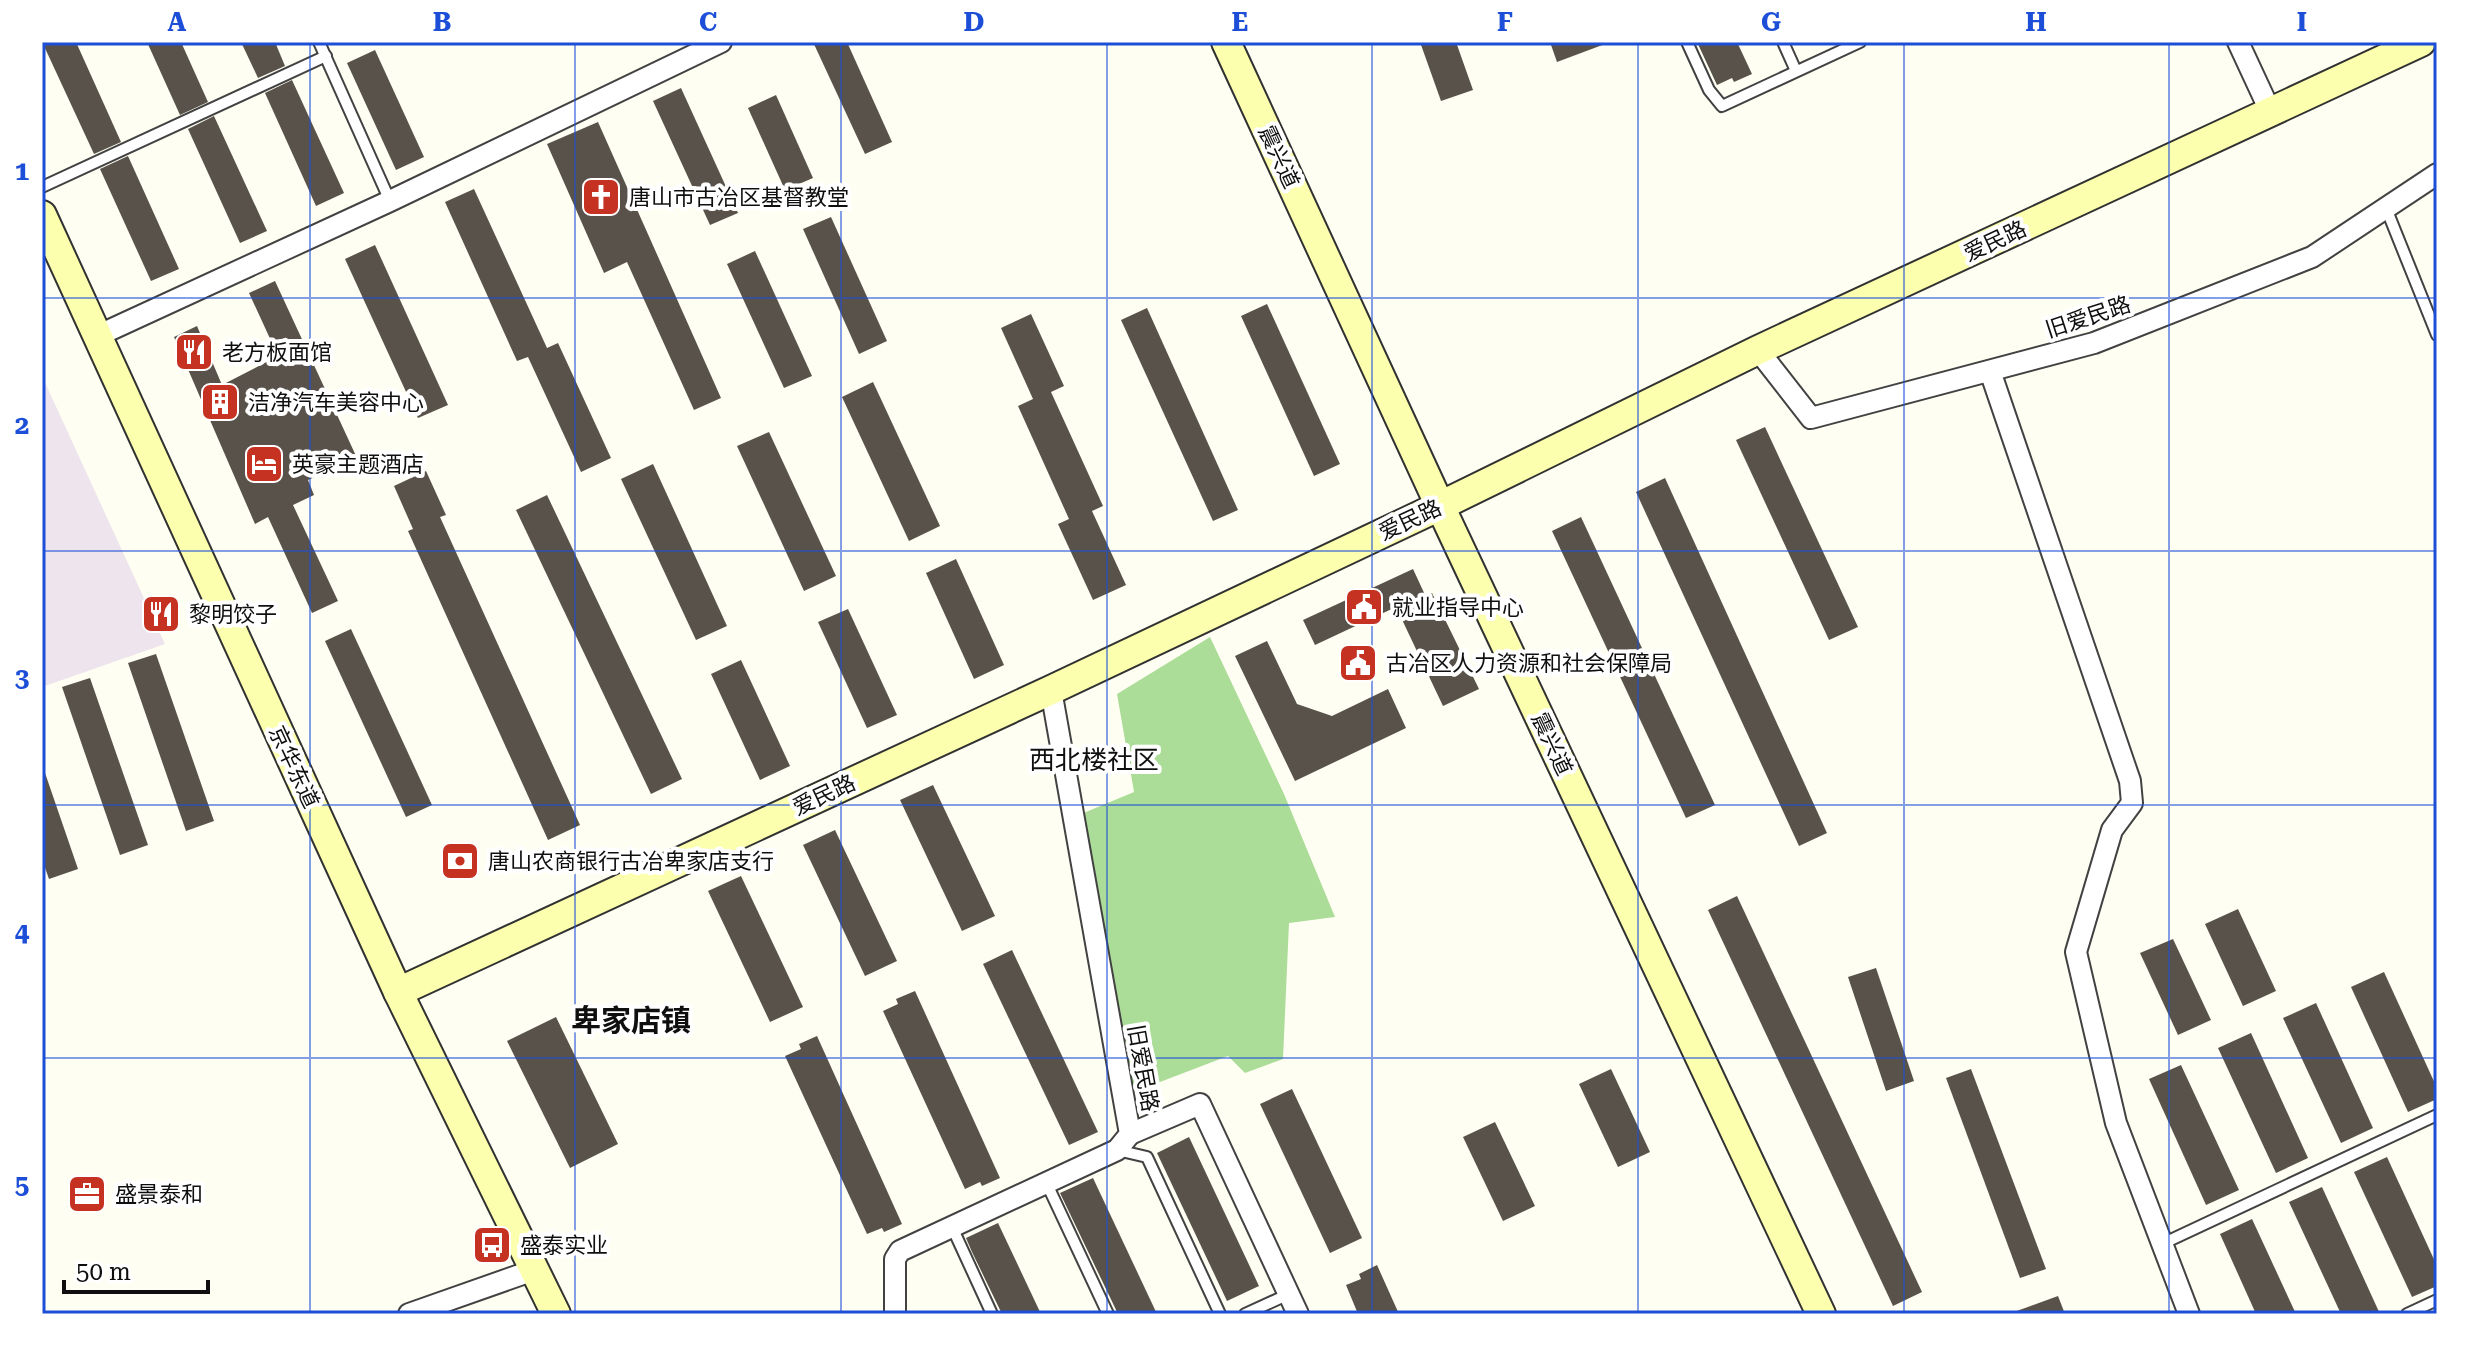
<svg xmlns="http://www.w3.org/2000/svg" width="2479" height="1356" font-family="'Roboto Serif','Noto Sans SC',serif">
<rect width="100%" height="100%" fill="#fffef2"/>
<path fill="#eee4ed" d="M42,376L165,644L42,687Z"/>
<path fill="#acdd98" d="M1210,637L1284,794L1335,917L1289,923L1283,1059L1245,1073L1228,1056L1126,1095L1074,817L1134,792L1117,694Z"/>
<g fill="#58524b">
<path d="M53,42H76L121,142L94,154L44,46Z"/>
<path d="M147,42H181L208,102L180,115Z"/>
<path d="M241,42H275L285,66L258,78Z"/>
<path d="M813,42H847L892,142L865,154Z"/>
<path d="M1420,42H1456L1473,90L1441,101Z"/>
<path d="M1550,42H1605V44L1557,62Z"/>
<path d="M1697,42H1737L1752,74L1734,82L1732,78L1717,85Z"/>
<path d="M375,50L424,157L396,170L347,63Z"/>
<path d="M292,80L344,193L316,206L265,93Z"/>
<path d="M681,88L738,213L710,225L653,101Z"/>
<path d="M776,95L813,178L785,190L748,108Z"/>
<path d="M214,116L267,231L240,243L188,129Z"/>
<path d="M598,122L721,398L694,410L627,262L604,273L547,144Z"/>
<path d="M128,156L179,269L151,281L100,169Z"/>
<path d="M474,189L547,348L558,343L611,458L581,472L528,357L517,361L445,202Z"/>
<path d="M831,217L887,341L859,354L803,229Z"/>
<path d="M375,245L448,405L418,418L345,259Z"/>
<path d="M755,251L812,376L784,388L727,264Z"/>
<path d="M275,281L357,458L308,480L314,495L293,505L338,601L312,613L268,517L255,524L174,337L197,326L222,385L278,356L249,293Z"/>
<path d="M1267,304L1340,464L1314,476L1241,316Z"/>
<path d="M1147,308L1238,510L1213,521L1121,320Z"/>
<path d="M1031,314L1064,386L1051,392L1103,506L1092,511L1126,585L1093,600L1058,524L1069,519L1018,406L1033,399L1001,328Z"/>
<path d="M873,382L940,526L909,541L842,397Z"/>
<path d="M1765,427L1858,627L1829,640L1736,440Z"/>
<path d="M769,432L836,576L804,591L737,446Z"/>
<path d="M653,464L727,626L696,640L621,479Z"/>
<path d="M426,471L446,515L440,517L580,825L548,840L408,531L413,529L394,486Z"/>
<path d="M1665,478L1827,833L1799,846L1636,492Z"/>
<path d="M547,495L682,779L651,794L516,510Z"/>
<path d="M1581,517L1715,805L1686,818L1552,531Z"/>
<path d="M956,559L1004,665L974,679L926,573Z"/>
<path d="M1413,569L1426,597L1432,593L1479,689L1443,706L1396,607L1315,645L1303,620Z"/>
<path d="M848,609L897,715L867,728L818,622Z"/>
<path d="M351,629L432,805L406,817L325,641Z"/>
<path d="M1267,641L1297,704L1332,716L1388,689L1406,728L1295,781L1235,656Z"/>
<path d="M156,654L214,821L186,831L128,663Z"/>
<path d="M741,660L790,766L760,780L711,674Z"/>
<path d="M90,678L148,845L120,855L62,687Z"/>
<path d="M44,770L78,869L49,879L42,859V771Z"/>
<path d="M933,785L995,916L962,931L900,800Z"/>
<path d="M835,830L897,961L865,976L803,845Z"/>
<path d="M741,876L803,1007L770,1022L708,891Z"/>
<path d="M1737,896L1922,1292L1893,1306L1708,910Z"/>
<path d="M2238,909L2276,991L2243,1006L2205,924Z"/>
<path d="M2173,939L2211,1020L2178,1035L2140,953Z"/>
<path d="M1012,950L1098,1132L1069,1145L983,964Z"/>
<path d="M1876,968L1914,1081L1886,1091L1848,977Z"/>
<path d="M2384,972L2437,1088V1099L2408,1112L2351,987Z"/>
<path d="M915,991L1000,1178L982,1186L980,1182L965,1189L883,1011L898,1004L896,999Z"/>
<path d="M2316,1003L2373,1128L2341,1143L2283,1018Z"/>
<path d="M556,1017L618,1144L570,1168L507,1041Z"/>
<path d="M2251,1033L2308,1158L2276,1173L2218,1048Z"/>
<path d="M817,1036L902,1224L884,1232L882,1228L867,1234L785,1056L801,1049L799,1044Z"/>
<path d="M2181,1065L2239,1190L2206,1205L2149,1079Z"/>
<path d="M1611,1069L1650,1152L1618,1167L1579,1084Z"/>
<path d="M1971,1069L2046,1269L2020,1278L1946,1078Z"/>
<path d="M1292,1089L1362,1238L1330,1253L1260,1104Z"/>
<path d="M1495,1122L1535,1206L1503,1221L1463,1137Z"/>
<path d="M1189,1137L1259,1286L1227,1301L1157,1153Z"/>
<path d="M2387,1157L2437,1266V1286L2412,1297L2354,1172Z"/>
<path d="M1093,1178L1157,1314H1118L1060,1193Z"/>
<path d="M2322,1187L2380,1314H2341L2289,1202Z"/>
<path d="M2252,1219L2296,1314H2256L2220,1234Z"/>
<path d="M998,1223L1041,1314H1002L972,1252L966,1238Z"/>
<path d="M1377,1265L1399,1314H1358L1346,1285L1361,1279L1359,1274Z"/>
<path d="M2058,1296L2065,1314H2014V1312Z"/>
</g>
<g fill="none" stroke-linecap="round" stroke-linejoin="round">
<defs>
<g id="lane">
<path d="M319,42L390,201"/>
<path d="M1687,42L1709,90L1722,106L1860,42"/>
<path d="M1783,42L1796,71"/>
<path d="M42,187L326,56"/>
<path d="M2386,208L2437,335"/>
<path d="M1117,1150L1147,1157L1220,1314"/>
<path d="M1046,1182L1108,1314"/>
<path d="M952,1227L992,1314"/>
<path d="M2162,1244L2437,1115"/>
<path d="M1245,1314L1289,1294"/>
<path d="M2407,1314L2437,1300"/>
</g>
<g id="street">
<path d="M2238,42L2271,113"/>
<path d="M97,336L390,201L721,42"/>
<path d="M1758,350L1811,418L2094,343L2312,257L2437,174"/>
<path d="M1990,371L2130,781L2132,803L2112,830L2076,952L2116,1123L2189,1314"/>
<path d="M1130,1134L1200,1104L1298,1314"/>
<path d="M409,1314L534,1270"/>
<path d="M895,1314V1259L900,1251L1117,1150L1130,1134L1051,690"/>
</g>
<g id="secondary">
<path d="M1226,42L1440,506L1821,1314"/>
<path d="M42,215L398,992L556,1314"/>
<path d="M398,992L1051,690L1440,506L1758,350L2421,42"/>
</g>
</defs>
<use href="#lane" stroke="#424242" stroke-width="14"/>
<use href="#street" stroke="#424242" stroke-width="24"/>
<use href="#secondary" stroke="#313131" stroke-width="32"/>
<use href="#lane" stroke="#fff" stroke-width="10"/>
<use href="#street" stroke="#fff" stroke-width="20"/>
<use href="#secondary" stroke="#fcffad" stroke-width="28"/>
</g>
<path fill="none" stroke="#1d4ed8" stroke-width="2" stroke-opacity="0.55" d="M310,42V1314M575,42V1314M841,42V1314M1107,42V1314M1372,42V1314M1638,42V1314M1904,42V1314M2169,42V1314M42,298H2437M42,551H2437M42,805H2437M42,1058H2437"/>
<defs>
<symbol id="church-square" viewBox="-11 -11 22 22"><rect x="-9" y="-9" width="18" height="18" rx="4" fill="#c53221" stroke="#fff"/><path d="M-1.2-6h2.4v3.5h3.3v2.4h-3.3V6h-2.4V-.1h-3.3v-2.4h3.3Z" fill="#fff"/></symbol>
<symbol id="restaurant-square" viewBox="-11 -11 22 22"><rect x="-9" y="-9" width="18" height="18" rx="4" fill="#c53221" stroke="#fff"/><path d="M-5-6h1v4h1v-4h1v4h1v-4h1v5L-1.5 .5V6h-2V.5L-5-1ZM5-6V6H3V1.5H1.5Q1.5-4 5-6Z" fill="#fff"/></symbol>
<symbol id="building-square" viewBox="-11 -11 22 22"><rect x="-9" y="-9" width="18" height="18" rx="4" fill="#c53221" stroke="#fff"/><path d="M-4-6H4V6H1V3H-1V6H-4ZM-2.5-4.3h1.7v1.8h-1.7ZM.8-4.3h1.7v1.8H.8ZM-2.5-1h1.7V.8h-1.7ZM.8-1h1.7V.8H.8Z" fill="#fff"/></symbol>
<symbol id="hotel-square" viewBox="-11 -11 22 22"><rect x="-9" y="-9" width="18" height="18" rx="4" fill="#c53221" stroke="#fff"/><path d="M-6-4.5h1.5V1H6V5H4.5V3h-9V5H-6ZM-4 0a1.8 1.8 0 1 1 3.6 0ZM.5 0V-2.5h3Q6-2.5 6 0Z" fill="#fff"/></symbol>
<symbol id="civic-square" viewBox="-11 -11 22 22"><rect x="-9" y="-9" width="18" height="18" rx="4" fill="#c53221" stroke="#fff"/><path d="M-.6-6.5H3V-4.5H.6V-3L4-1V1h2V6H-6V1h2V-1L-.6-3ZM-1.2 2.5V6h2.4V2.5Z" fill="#fff"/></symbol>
<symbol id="bank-square" viewBox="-11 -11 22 22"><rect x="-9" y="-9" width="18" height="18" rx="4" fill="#c53221" stroke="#fff"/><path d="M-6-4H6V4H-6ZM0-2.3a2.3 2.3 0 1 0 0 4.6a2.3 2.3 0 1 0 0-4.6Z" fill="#fff"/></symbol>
<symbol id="office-square" viewBox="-11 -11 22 22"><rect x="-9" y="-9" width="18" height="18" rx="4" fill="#c53221" stroke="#fff"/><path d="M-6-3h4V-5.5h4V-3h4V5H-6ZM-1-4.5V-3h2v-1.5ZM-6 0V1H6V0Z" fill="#fff"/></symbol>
<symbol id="bus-square" viewBox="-11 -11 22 22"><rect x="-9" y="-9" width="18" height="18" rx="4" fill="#c53221" stroke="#fff"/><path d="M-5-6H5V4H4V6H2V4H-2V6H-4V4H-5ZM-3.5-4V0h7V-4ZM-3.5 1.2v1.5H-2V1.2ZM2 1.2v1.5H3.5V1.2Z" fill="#fff"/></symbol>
</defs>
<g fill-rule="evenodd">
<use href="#church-square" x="579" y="175" width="44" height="44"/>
<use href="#restaurant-square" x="172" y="330" width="44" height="44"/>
<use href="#building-square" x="198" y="380" width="44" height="44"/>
<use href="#hotel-square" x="242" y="442" width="44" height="44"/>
<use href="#civic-square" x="1342" y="585" width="44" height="44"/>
<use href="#restaurant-square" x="139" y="592" width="44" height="44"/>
<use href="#civic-square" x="1336" y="641" width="44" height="44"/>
<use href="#bank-square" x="438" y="839" width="44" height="44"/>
<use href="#office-square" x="65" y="1172" width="44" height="44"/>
<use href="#bus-square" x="470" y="1223" width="44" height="44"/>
</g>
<g text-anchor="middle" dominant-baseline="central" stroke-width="8" stroke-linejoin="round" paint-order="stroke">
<g font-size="22" fill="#0f0f0f" stroke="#fff">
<text transform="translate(1279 157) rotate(65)">震兴道</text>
<text transform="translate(1995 241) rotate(-25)">爱民路</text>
<text transform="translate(2088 317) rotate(-18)">旧爱民路</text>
<text transform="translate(1410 520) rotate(-25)">爱民路</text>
<text transform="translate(1552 744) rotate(65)">震兴道</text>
<text transform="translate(294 767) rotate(65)">京华东道</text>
<text transform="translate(824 795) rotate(-25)">爱民路</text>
<text transform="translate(1143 1068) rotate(80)">旧爱民路</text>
</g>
<g font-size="22" fill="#0f0f0f" stroke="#fff" text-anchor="start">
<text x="629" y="197">唐山市古冶区基督教堂</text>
<text x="222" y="352">老方板面馆</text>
<text x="248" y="402">洁净汽车美容中心</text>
<text x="292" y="464">英豪主题酒店</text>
<text x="1392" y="607">就业指导中心</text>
<text x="189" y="614">黎明饺子</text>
<text x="1386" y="663">古冶区人力资源和社会保障局</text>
<text x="488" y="861">唐山农商银行古冶卑家店支行</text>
<text x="115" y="1194">盛景泰和</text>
<text x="520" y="1245">盛泰实业</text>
</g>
<g font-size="26" fill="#0f0f0f" stroke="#fff">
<text x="1094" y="760">西北楼社区</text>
</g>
<g font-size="30" font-weight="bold" fill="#0f0f0f" stroke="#fff">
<text x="631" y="1020">卑家店镇</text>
</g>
</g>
<rect width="2479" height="1356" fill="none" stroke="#ffffff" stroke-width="88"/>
<path d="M64 1280v12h144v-12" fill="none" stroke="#0f0f0f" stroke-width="4"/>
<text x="76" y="1280" font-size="24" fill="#0f0f0f" stroke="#ffffff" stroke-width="6" paint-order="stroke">50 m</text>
<rect x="44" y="44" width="2391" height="1268" fill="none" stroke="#1d4ed8" stroke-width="3"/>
<g font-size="26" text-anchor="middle" font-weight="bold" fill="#1d4ed8">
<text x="177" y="31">A</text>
<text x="442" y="31">B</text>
<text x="708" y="31">C</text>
<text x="974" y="31">D</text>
<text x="1240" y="31">E</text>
<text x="1505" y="31">F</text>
<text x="1771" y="31">G</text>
<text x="2036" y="31">H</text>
<text x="2302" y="31">I</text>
<text x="22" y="180">1</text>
<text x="22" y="434">2</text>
<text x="22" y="687">3</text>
<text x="22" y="941">4</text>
<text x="22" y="1194">5</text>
</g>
</svg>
